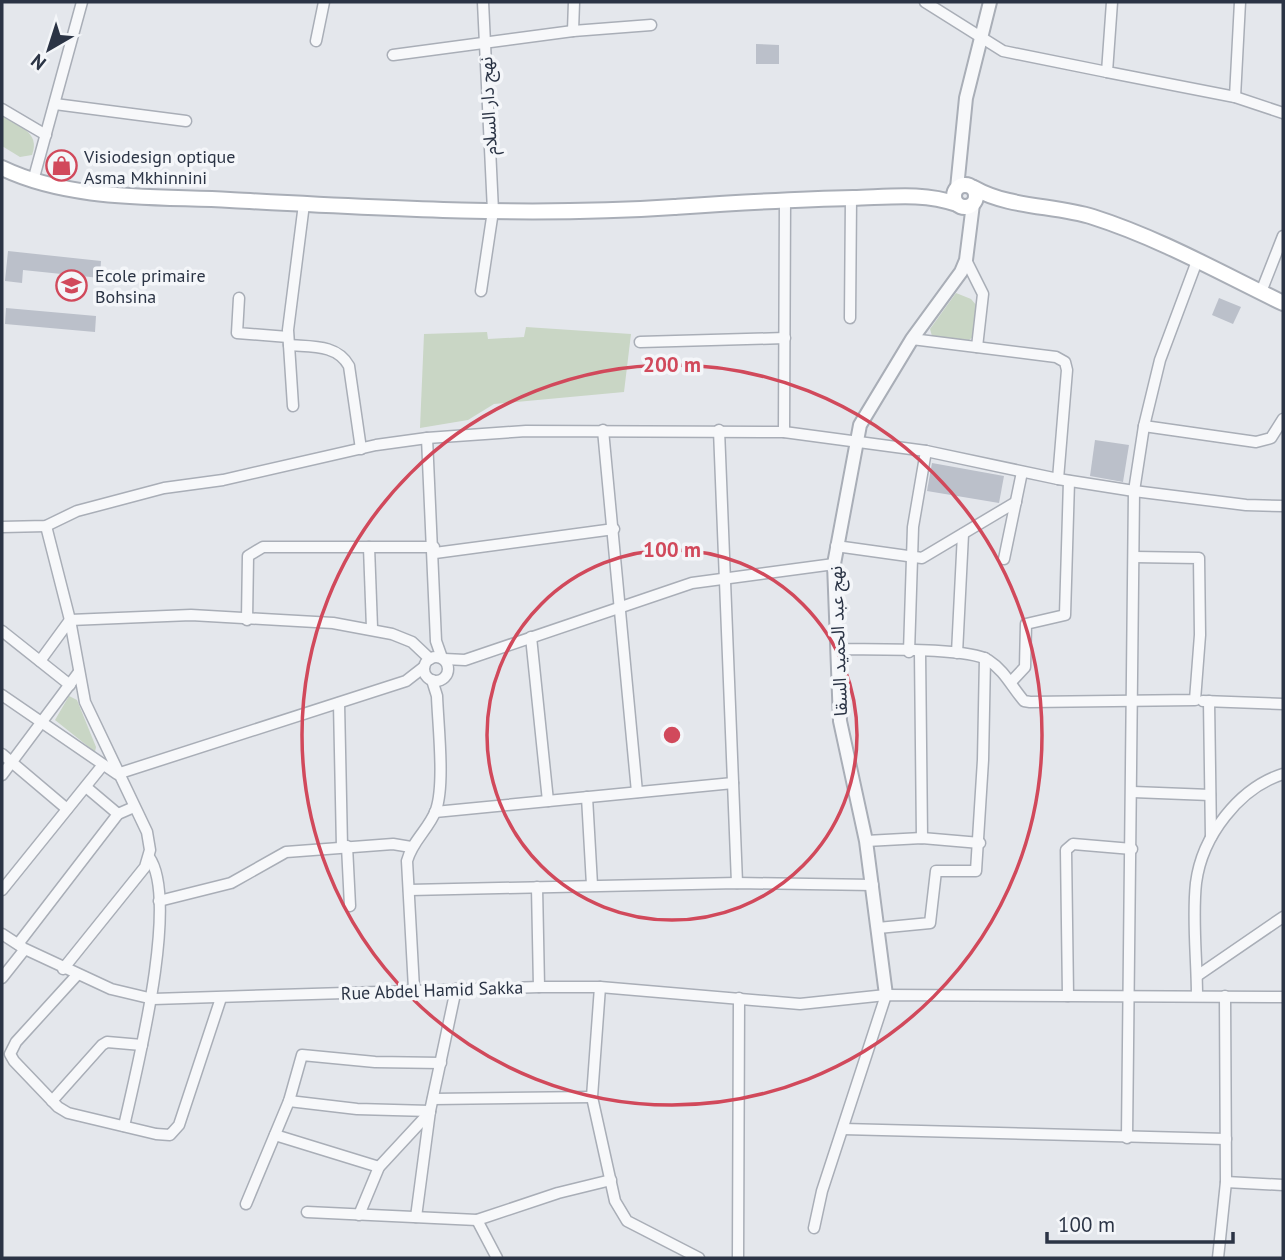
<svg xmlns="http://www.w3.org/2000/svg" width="1285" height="1260" font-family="'PT Sans','Noto Sans Arabic',sans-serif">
<rect width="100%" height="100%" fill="#e4e7ec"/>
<g fill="#c9d6c5">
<path d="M2,116C18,126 41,132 32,155L20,157L2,146Z"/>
<path d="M956,293L971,299L977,306L973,337L969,340L932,336L930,329Z"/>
<path d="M526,327L631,334L624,392L494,404L468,420L420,428L424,334L487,332L488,339L524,337Z"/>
<path d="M69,696L77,700L96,747L95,752L55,720Z"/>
</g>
<g fill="#bbc0ca">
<path d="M756,44L779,45V64H756Z"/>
<path d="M8,251L101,261L100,278L23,270L22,283L5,281Z"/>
<path d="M1219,298L1241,307L1233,324L1212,315Z"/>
<path d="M6,308L96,316L95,332L5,324Z"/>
<path d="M1095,440L1129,445L1123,482L1090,476Z"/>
<path d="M932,463L1004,476L999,503L927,491Z"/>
</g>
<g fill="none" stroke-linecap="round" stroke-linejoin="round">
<defs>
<g id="minor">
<path d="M925,2L1003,51L1107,72"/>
<path d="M1112,2L1107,72L1235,97L1283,113"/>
<path d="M573,31L574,2"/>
<path d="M316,41L324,2"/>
<path d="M393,55L573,31L651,25"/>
<path d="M1235,97L1240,2"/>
<path d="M55,104L186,121"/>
<path d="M2,109L46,135"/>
<path d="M33,181L82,2"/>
<path d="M966,260L983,294L977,347"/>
<path d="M481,291L493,211L483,2"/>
<path d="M1261,292L1283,236"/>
<path d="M239,298L237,333L288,337"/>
<path d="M850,318L851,198"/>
<path d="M912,339L1056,357L1065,362L1067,370L1058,479"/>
<path d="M640,342L785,338"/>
<path d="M289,345C311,347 337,344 349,366L361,449"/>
<path d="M293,406L288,330L304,204"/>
<path d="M1144,426L1256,442L1271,438L1283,419"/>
<path d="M603,430L637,792"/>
<path d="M719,430L737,883"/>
<path d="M784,432L785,199"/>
<path d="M427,438L436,641L442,658"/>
<path d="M46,526L70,620L85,702L147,832L150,850L145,867L63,969"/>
<path d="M2,527L46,526L77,511L164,488L223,480L376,445L427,438L526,431L784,432L926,451L1058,479L1134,491L1246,505L1283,506"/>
<path d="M836,546L922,558L1016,502"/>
<path d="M369,547L372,628"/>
<path d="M435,553L614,529"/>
<path d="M1004,559L1022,472"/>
<path d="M247,620L248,556L263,547H434"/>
<path d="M2,631L70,685"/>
<path d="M531,637L548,801"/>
<path d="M837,649C867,650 966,647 988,660C1005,671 1011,686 1024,701L1030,702L1195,700L1200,635L1199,558L1134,557"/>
<path d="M909,652L913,527L926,451"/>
<path d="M920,652L922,838"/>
<path d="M957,653L963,534"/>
<circle cx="436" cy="669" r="12"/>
<path d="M444,659L465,660L692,583L834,564"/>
<path d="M40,661L70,620L191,615L333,623L392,634L412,642L430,659"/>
<path d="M1011,682L1025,667L1026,624L1065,615L1069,481"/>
<path d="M2,695L117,774L406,681L424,667"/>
<path d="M1203,701L1283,704"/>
<path d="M1209,701L1211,837"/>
<path d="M339,703L342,847"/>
<path d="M2,754L67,809"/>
<path d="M2,775L79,672"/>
<path d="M86,787L118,814"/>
<path d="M1133,792L1210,795"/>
<path d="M587,797L592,885"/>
<path d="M435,812L733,783"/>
<path d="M866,841L922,838L980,843"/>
<path d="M347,846L350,906"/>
<path d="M537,887L539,987"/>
<path d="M2,890L102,766"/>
<path d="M409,890L737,883L873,885"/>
<path d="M159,901L231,883L286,852L393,844L411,847"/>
<path d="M878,928L930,923L936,871H976L983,760L985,658"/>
<path d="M2,934L22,947"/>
<path d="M18,944L118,814L134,807"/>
<path d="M77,975L16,1042L10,1054L14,1061L58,1107L68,1113L156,1134L170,1135L179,1125L221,998"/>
<path d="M1197,976L1283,917"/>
<path d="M2,978L25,949L111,989L153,999L539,987H600L800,1004L886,995L1283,997"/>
<path d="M600,987L592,1097L615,1201L627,1221L699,1258"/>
<path d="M414,989L407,861C412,841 429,829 436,810C445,784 438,725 437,696L432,680"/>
<path d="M1068,996L1066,850L1073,844L1132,849"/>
<path d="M1197,996C1197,959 1192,919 1196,883C1202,836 1239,788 1283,774"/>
<path d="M433,1099L592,1097"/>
<path d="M52,1101L102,1045L107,1042L142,1045"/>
<path d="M289,1101L357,1109L430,1111"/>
<path d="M124,1126C136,1072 180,900 149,857"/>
<path d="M843,1129L1226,1139"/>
<path d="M275,1135L379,1167"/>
<path d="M1127,1138L1134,491L1144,426L1160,360L1197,261"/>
<path d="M1226,1182L1283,1185"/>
<path d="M246,1204L289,1101L302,1055L375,1062L441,1063"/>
<path d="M307,1212L477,1220L558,1193L611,1180"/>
<path d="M359,1215L379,1167L430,1112"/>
<path d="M416,1217L430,1111L456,989"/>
<path d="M477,1220L497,1258"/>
<path d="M814,1228L822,1191L886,995"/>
<path d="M738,1258L739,998"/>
<path d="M1218,1258L1226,1182L1225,996"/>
</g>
<g id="tertiary">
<path d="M957,188L966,98L990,2"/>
<path d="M886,995L866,841L840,721L834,564L860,425L912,339L961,272L966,260L973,204"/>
</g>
<g id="secondary">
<path d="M2,168C71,201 155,196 230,200C377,208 526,217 674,207C734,203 793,199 853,198C889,197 923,192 957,204"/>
<circle cx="965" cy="196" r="11"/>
<path d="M974,188C1009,208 1055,205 1093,217C1159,238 1221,273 1283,303"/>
</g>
</defs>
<use href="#minor" stroke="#a9aeb7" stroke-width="13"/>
<use href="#tertiary" stroke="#a9aeb7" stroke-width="16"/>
<use href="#secondary" stroke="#a9aeb7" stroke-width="18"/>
<use href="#minor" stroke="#f7f8fa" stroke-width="10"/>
<use href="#tertiary" stroke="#f7f8fa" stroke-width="12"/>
<use href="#secondary" stroke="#fff" stroke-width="14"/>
</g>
<g fill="none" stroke="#d1495b" stroke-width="3.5">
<circle cx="672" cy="735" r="185"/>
<circle cx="672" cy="735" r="370"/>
</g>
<defs>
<symbol id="shop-ring" viewBox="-11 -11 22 22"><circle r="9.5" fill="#f4f6f9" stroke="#d1495b" stroke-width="1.5"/><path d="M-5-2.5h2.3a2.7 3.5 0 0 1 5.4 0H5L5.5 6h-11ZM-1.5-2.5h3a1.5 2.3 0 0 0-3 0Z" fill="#d1495b"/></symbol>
<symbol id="school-ring" viewBox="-11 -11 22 22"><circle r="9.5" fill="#f4f6f9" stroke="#d1495b" stroke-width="1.5"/><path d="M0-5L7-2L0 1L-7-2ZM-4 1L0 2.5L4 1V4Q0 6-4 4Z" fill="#d1495b"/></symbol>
</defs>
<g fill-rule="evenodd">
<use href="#shop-ring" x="44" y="148" width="35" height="35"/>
<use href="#school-ring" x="54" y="268" width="35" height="35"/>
</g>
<g text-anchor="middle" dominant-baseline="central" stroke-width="7" stroke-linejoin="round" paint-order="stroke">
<g font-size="18" fill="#2b3445" stroke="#f4f6f9">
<text transform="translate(488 106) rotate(-93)">نهج دار السلام</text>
<text transform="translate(838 641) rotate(-92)">نهج عبد الحميد السقا</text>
<text transform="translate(432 990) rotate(-2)">Rue Abdel Hamid Sakka</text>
</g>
<g font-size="18" fill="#2b3445" stroke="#f4f6f9" text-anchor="start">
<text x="84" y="156">Visiodesign optique<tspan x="84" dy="21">Asma Mkhinnini</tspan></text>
<text x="95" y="275">Ecole primaire<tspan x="95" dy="21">Bohsina</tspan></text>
</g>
</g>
<circle cx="672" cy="735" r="10" fill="#d1495b" stroke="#f4f6f9" stroke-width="3.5"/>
<g font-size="21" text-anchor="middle" font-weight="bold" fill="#d1495b" stroke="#f4f6f9" stroke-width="7" stroke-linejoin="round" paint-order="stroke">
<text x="672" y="372">200 m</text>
<text x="672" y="557">100 m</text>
</g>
<rect width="1285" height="1260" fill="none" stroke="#2b3445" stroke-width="7"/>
<g transform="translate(49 49) rotate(219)" stroke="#f4f6f9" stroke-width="5" paint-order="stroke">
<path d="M0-5L12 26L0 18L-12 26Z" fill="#2b3445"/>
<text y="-10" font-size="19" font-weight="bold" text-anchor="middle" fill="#2b3445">N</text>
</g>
<path d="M1047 1232v10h186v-10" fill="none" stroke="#2b3445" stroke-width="3.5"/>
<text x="1058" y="1232" font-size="21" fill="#2b3445" stroke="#f4f6f9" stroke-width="5" paint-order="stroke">100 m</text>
</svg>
